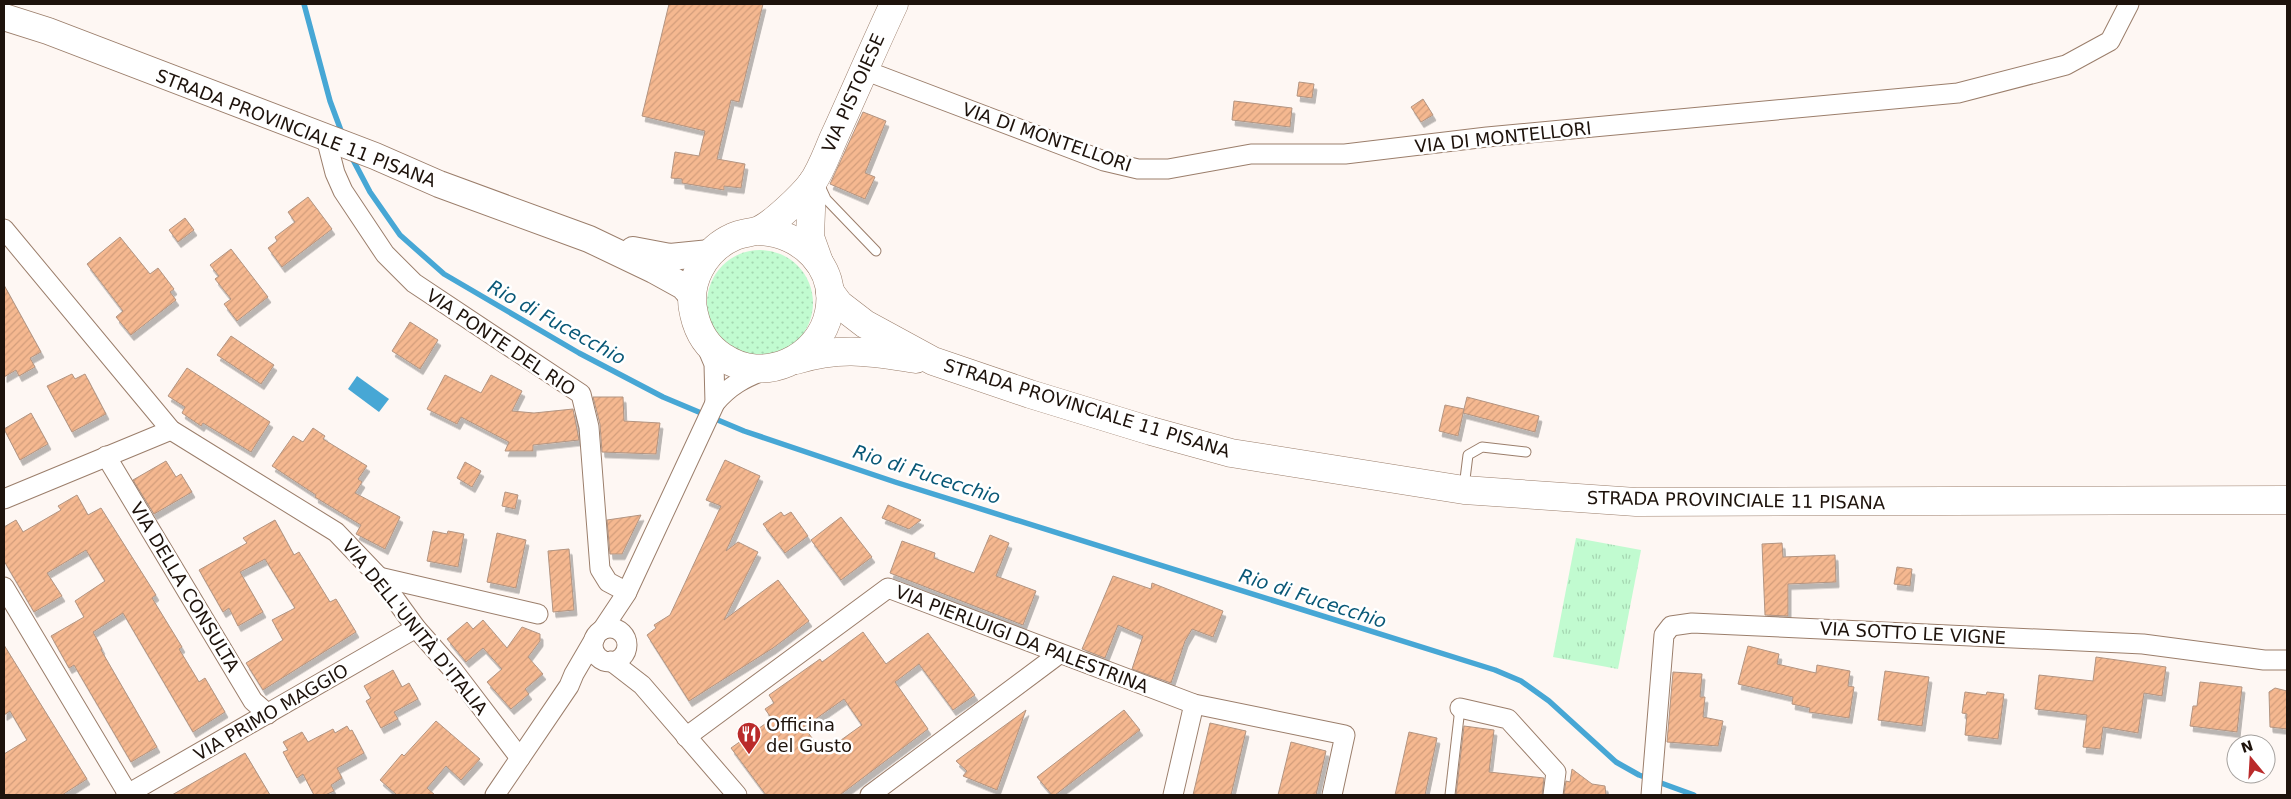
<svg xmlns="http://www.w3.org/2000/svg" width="2291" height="799" font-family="'DejaVu Sans',sans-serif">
<defs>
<pattern id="grass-dots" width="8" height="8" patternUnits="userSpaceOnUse" patternTransform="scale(1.25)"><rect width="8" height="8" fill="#c1fbd0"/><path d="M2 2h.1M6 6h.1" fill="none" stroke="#a5d6b1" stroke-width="1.8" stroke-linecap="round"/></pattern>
<pattern id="park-tufts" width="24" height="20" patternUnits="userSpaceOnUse" patternTransform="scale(1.25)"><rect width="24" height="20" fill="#c1fbd0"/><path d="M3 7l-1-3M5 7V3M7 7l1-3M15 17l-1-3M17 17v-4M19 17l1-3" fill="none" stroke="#a5d6b1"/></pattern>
<pattern id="building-hatch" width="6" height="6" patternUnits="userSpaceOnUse" patternTransform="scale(1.25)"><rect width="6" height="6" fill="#f5b890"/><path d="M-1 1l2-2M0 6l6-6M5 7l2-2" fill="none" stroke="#d29d7b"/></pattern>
<filter id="shadow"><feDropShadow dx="3" dy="5.5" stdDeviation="0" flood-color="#0004"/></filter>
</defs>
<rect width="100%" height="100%" fill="#fef7f3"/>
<circle fill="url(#grass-dots)" cx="760" cy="303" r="53"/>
<path fill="url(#park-tufts)" d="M1576,538L1641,550L1618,669L1553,657Z"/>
<path fill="#47a7d5" d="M357,376L389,399L379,412L348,389Z"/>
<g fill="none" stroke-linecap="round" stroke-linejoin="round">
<g stroke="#47a7d5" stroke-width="5.5">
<path d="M304,4L330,101L343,136"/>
<path d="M351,156L370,192L400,235L444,274L579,353L663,397L744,431L895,482L1495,670L1521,681L1549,701L1616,762L1639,775L1694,795"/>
</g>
</g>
<g fill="url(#building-hatch)" stroke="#b29481" fill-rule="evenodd" filter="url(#shadow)">
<path d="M669,4H763L739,102L731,100L717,159L745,164L741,188L724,186V190L682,183V179L671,178L675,152L699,156L705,131L642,116Z"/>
<path d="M1299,82L1314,84L1312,98L1297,96Z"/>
<path d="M1423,99L1433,115L1421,122L1411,107Z"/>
<path d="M1234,101L1292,108L1290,127L1232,120Z"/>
<path d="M863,112L886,121L865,173L875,177L865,199L830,184Z"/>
<path d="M308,197L332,229L282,267L268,248L277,241L275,237L295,222L288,212Z"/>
<path d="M185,218L194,230L178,242L169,230Z"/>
<path d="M120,237L150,274L158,268L174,289L170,292L176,300L131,335L116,317L123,311L87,264Z"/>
<path d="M231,249L268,297L237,321L224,304L231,299L215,279L219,276L210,265Z"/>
<path d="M4,285L41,352L30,358L35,367L19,376L16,370L4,377Z"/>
<path d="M410,322L438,340L420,369L392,351Z"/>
<path d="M231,336L274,365L261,384L217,355Z"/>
<path d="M187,368L270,422L251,452L203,423L201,426L182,413L185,407L168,396Z"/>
<path d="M72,374L75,379L85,374L106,414L72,432L47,386Z"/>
<path d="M445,375L481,393L491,375L522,391L512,411L534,413L573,409L579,440L533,445V451H505L509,442L461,417L457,424L427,409Z"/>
<path d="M593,397H623L624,421L660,423L656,454L602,452L600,424Z"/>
<path d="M1467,397L1539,416L1535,432L1463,413Z"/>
<path d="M1445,405L1464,409L1458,436L1439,431Z"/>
<path d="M31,413L48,444L20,460L4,429Z"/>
<path d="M313,428L325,436L323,439L367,466L358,479L362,482L355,493L400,517L385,549L356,534L361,525L315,497L316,495L272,466L293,436L303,442Z"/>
<path d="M725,460L760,476L726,551L738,542L758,552L724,620L778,580L809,621L773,648L689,701L647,635L656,628L654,625L670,615L721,506L706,500Z"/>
<path d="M166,461L176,477L181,474L192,492L154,514L133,480Z"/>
<path d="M465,462L481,471L472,487L457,478Z"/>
<path d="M505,492L518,495L515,509L502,506Z"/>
<path d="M77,495L88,515L101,508L156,595L152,598L182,647L179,649L199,682L205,678L225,712L193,732L123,613L93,632L102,649L101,650L157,747L131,762L74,665L69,668L51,636L84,617L75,601L105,581L86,550L47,573L62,596L34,612L4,561V527L16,520L23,532L61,510L58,506Z"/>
<path d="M888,505L921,520L909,529L882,518Z"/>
<path d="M781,512L784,516L791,512L808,536L785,553L763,524Z"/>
<path d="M641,515L622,554H610L607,520Z"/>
<path d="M841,517L872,557L841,580L811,540Z"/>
<path d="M275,520L294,555L299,552L330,602L336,599L356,632L263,690L246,663L283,640L272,620L295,608L265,559L240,572L263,612L238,626L229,608L223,612L199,570L247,543L243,538Z"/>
<path d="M433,531L447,534L448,531L464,534L458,567L427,561Z"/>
<path d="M497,533L526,540L516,588L487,582Z"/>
<path d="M990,535L1009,543L996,576L1036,591L1023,625L890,573L902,541L935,553L934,558L974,573Z"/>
<path d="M1782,543L1783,557L1835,555L1836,582L1788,584V616L1765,615L1762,544Z"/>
<path d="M569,549L574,610L553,612L548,551Z"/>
<path d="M1897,567L1912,569L1910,586L1894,584Z"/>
<path d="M1113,576L1151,589L1152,583L1223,611L1213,637L1192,629L1185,641L1171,683L1132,669L1143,636L1118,625L1105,658L1082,649Z"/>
<path d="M483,620L507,648L522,627L540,634V641L528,657L543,674L525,689L529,694L511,709L487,682L502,669L483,648L466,662L447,639L467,622L473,629Z"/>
<path d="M863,632L886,664L928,633L975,695L953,710L919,664L895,682L928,729L840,795H766L731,748L772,719L765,709L774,703L769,695L820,659L822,662ZM844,699L862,725L823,753L804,727Z"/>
<path d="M4,645L87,779L62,795H4V754L27,740L10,711L4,715Z"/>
<path d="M1748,646L1779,654L1777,664L1816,673L1817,665L1850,671L1848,686L1854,687L1849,718L1809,712L1810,708L1792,704L1793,697L1738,684Z"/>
<path d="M2096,657L2166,667L2162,696L2144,693L2138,733L2103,727L2100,749L2083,747L2087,715L2035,709L2039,675L2093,681Z"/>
<path d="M393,670L402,687L409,683L418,699L394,712L398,719L381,728L366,701L371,698L364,686Z"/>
<path d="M1885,671L1929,677L1922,726L1878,720Z"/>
<path d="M1673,672L1702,674L1700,697H1705L1703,717L1723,721L1718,746L1667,742Z"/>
<path d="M2200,682L2242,687L2237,732L2190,726L2193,706H2197Z"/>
<path d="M2275,688L2287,691V729L2270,727L2269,692Z"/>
<path d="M1965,692L1986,695L1987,692L2004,694L1998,739L1965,735L1967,714L1962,713Z"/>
<path d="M1026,710L997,790L963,776L967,771L956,761Z"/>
<path d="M1124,710L1140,730L1055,795H1052L1037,777Z"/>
<path d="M436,721L480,759L461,780L446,766L427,788L435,795H397L380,780L402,754L404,756Z"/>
<path d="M1210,723L1246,731L1231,795H1193Z"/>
<path d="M347,726L350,731L352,730L364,753L337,768L342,778L331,785L334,791L325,795H314L303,774L297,778L283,752L288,750L283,742L302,732L308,742L333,729L335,733Z"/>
<path d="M1464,726L1494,730L1489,772L1544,778L1542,795H1456Z"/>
<path d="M1409,732L1437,738L1425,795H1395Z"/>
<path d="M1291,742L1326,751L1316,795H1278Z"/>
<path d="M245,753L270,795H172Z"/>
<path d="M1572,769L1592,784L1605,786L1606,795L1564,794L1566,781L1570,782Z"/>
</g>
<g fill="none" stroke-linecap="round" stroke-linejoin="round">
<defs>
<g id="lane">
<path d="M820,186L826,199L876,251"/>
<path d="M1464,487L1468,455L1482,447L1526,452"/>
<path d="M1450,795L1460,708"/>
</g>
<g id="street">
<path d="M864,70L1104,161L1138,169H1168L1251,154H1345L1487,137L1958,93L2066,65L2110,41L2129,4"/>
<path d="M326,138L335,173L343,191L385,254L414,283L581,394L589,427L600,569L608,582L627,592"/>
<path d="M4,229L171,430L336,532L379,577L416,628L453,670L520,758"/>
<path d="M706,345L714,364L715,403"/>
<path d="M106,456L253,701L268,714"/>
<path d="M4,499L171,430"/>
<path d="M379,577L538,614"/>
<path d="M4,587L128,794"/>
<circle cx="610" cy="645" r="17"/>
<path d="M602,630L626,594L715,403C729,386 744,378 765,370"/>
<path d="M611,661L642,685L737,795"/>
<path d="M1460,708L1508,719L1556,772L1553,795"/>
<path d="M686,737L888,588L1194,704L1345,735L1332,795"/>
<path d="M126,795L416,628"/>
<path d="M495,795L569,686L574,674L595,638"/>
<path d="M870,795L1059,654"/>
<path d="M1173,795L1194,704"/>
<path d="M1651,795L1664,635L1671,626L1692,623L2143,644L2264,660H2287"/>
</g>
<g id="secondary">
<path d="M4,17L48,31L375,156L439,184L589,239L654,270L683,286L692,296"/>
<path d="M633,250L670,257L710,253"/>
</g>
<g id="primary">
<path d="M812,183L810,237L819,262"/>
<path d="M758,231C801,232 838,267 829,312C820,359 763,385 723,357C707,347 698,332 694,314C686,283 704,250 733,237C741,233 751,233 759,230C773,224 802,196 812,183C822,169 828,150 835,135C855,91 874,47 894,4"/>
<path d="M830,292L839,304L865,324L933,361L1030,394L1151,431L1231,453L1464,490L1636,502L2287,500"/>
<path d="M796,360C842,346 870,352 916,359"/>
</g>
</defs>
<use href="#lane" stroke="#9b7e6b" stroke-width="11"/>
<use href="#street" stroke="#9b7e6b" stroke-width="21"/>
<use href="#secondary" stroke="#9b7e6b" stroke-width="28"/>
<use href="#primary" stroke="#9b7e6b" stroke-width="29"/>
<use href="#lane" stroke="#fff" stroke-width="9"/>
<use href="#street" stroke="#fff" stroke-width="19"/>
<use href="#secondary" stroke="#fff" stroke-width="26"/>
<use href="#primary" stroke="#fff" stroke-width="28"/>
</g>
<defs>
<symbol id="restaurant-pin" viewBox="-11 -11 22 30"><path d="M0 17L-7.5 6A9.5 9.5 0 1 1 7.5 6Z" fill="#ba2a2a" stroke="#fff"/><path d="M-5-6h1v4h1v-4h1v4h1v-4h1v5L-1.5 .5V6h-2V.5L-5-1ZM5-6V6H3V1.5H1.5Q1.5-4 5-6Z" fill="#fff"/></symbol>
</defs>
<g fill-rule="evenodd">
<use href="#restaurant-pin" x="735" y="720" width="28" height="38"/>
</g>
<g text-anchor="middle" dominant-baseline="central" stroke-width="5" stroke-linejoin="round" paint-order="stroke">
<g font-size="18" fill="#1e130c" stroke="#fff">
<text transform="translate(853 93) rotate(-66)">VIA PISTOIESE</text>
<text transform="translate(296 128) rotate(21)">STRADA PROVINCIALE 11 PISANA</text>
<text transform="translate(1047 137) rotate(19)">VIA DI MONTELLORI</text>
<text transform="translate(1503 137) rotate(-6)">VIA DI MONTELLORI</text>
<text transform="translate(501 342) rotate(34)">VIA PONTE DEL RIO</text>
<text transform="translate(1087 408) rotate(17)">STRADA PROVINCIALE 11 PISANA</text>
<text transform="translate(1736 500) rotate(1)">STRADA PROVINCIALE 11 PISANA</text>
<text transform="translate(185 587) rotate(59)">VIA DELLA CONSULTA</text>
<text transform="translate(415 627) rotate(51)">VIA DELL'UNITÀ D'ITALIA</text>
<text transform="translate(1913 633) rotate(3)">VIA SOTTO LE VIGNE</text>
<text transform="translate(1022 639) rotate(21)">VIA PIERLUIGI DA PALESTRINA</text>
<text transform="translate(271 712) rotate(-30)">VIA PRIMO MAGGIO</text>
</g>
<g font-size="18" fill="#1e130c" stroke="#fff" text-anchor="start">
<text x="766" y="724">Officina<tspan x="766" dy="21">del Gusto</tspan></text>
</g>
<g font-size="19" font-style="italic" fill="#095877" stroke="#fff">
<text transform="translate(557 322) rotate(29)">Rio di Fucecchio</text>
<text transform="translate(927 474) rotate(18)">Rio di Fucecchio</text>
<text transform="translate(1313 598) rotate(18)">Rio di Fucecchio</text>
</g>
</g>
<rect width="2291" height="799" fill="none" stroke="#1e130c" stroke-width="10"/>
<g transform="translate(2251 759) rotate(342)"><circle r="24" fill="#ffffff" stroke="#a5a19e"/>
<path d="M0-4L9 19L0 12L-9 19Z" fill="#ba2a2a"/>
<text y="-8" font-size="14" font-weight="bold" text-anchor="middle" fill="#1e130c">N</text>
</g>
</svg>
